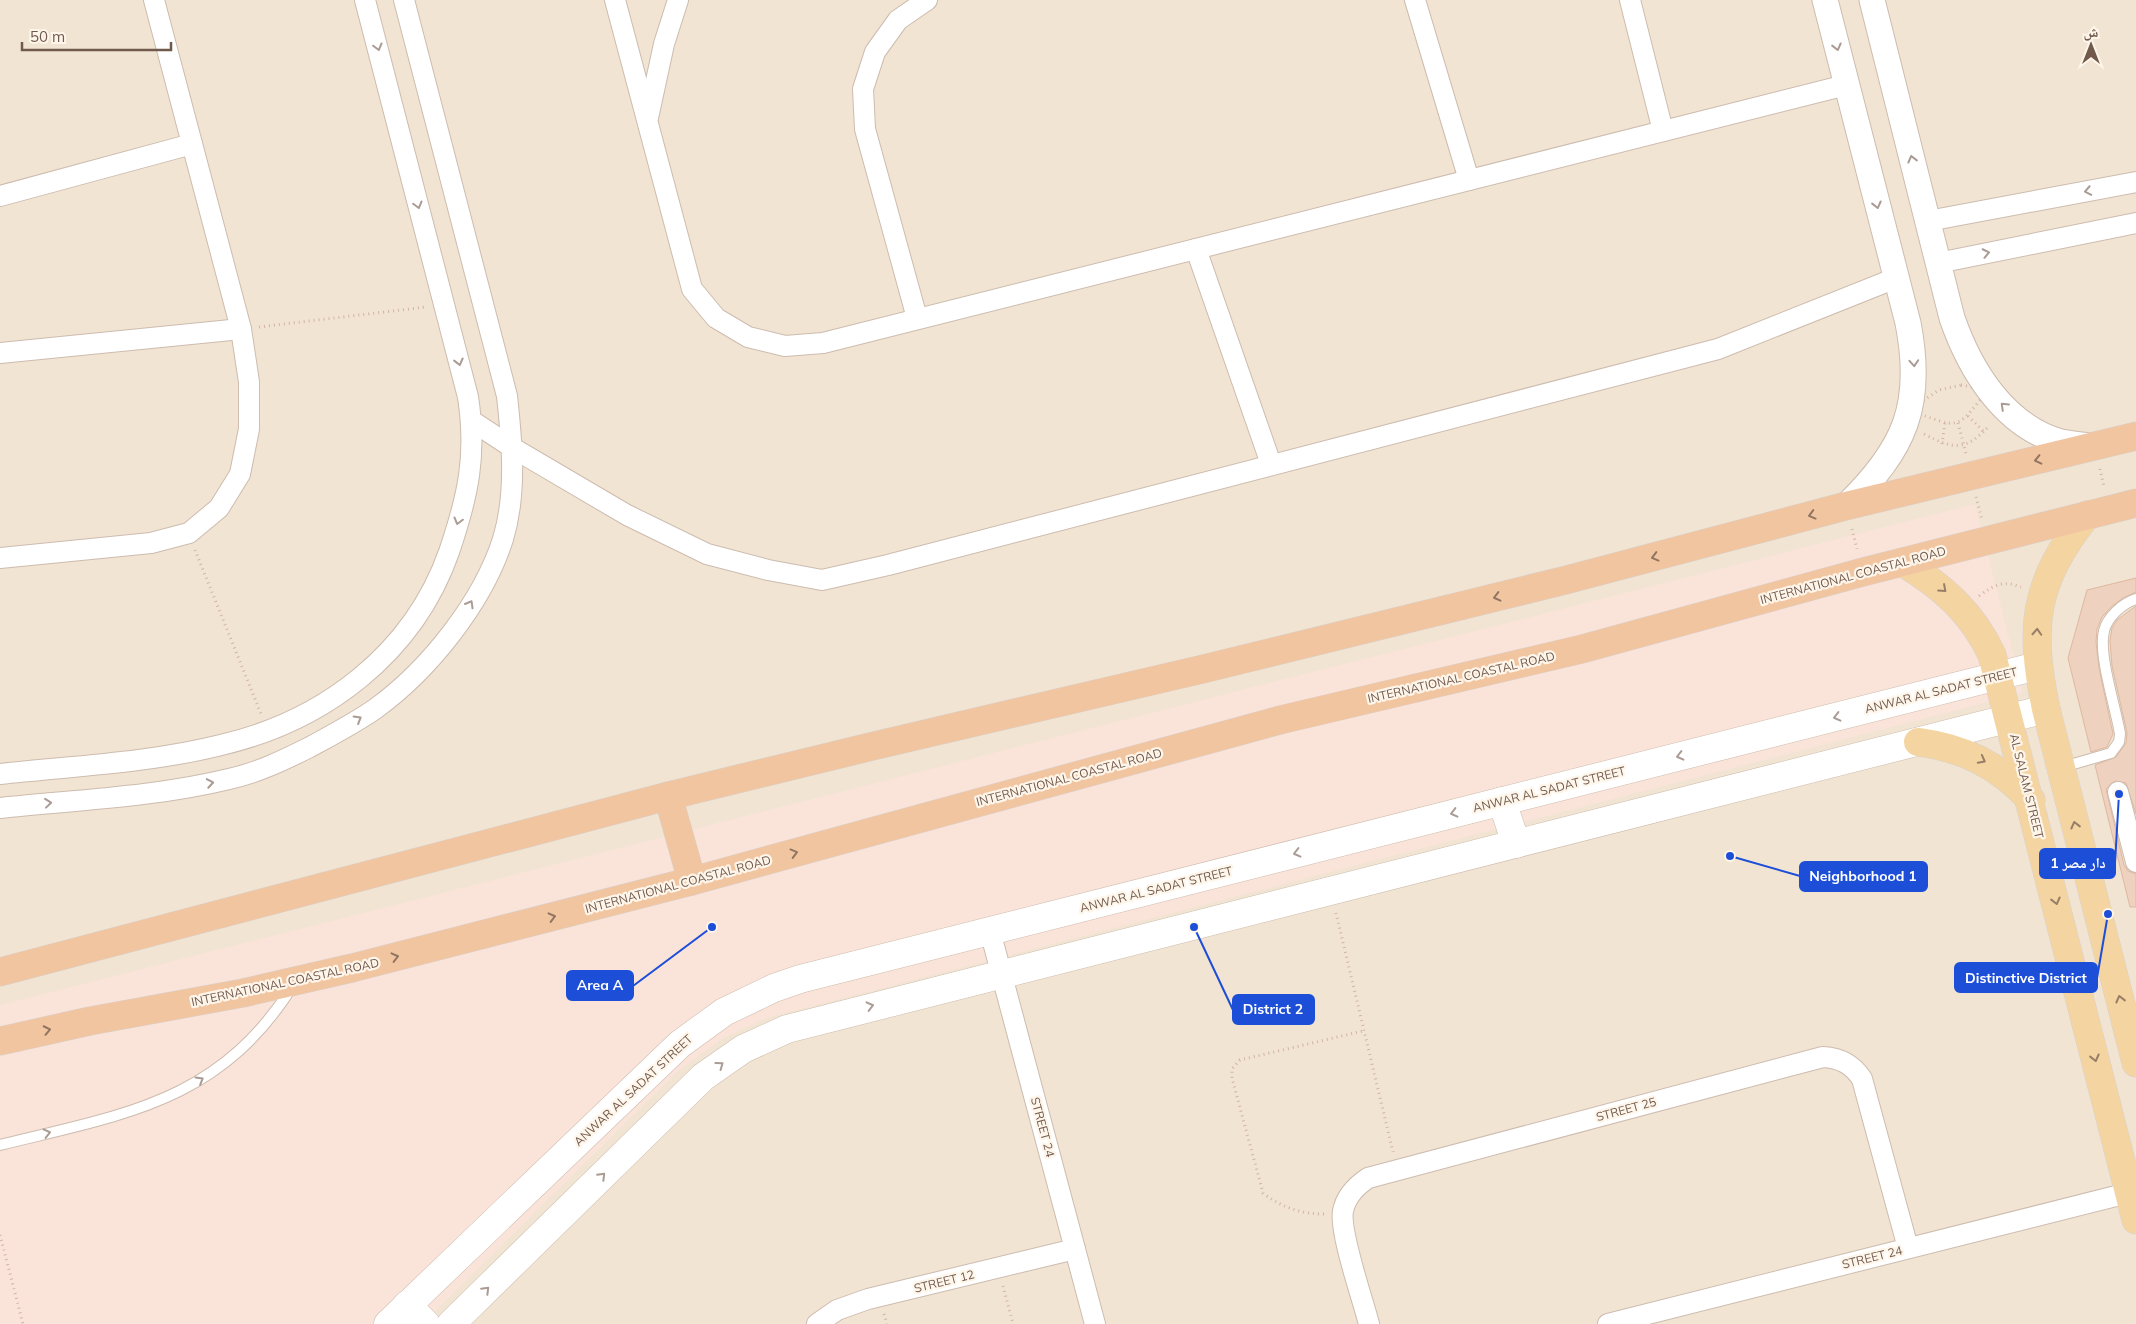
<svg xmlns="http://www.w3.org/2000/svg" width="2136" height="1324" font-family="Mulish,'Noto Naskh Arabic',sans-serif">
<rect width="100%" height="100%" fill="#faf2e4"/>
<rect fill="#f1e4d3" x="0" y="0" width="2136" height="1324"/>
<path fill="#fae3d9" d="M1975,504L2023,693L767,1018L723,1038L677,1072L422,1324H0V1005Z"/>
<g fill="#eed1be" stroke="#dfb8a0">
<path d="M2136,578V592L2123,598L2111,607L2102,617L2097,629L2096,642L2099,668L2113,734L2107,747L2091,752L2068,658L2087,590Z"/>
<path d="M2136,606V814L2126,783L2115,781L2106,789L2124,865L2128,871L2136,874V907H2130L2095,765L2116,757L2126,743L2127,733L2112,666L2110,641L2112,628L2117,620Z"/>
</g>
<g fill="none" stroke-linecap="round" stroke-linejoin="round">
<defs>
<g id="service">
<path d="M2063,767L2111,753L2119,742L2120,734C2116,708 2098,655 2104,631C2107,617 2123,603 2136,599"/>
<path d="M0,1145C124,1114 218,1103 292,987"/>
</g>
<g id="minor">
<path d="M615,0L692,289L716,318L748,337L785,346L823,343L1846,85"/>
<path d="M1415,0L1469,180"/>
<path d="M1630,0L1663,131"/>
<path d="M648,118L664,44L678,0"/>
<path d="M0,196L192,144"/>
<path d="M1928,221L2136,182"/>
<path d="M1196,249L1271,464"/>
<path d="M1938,263L2136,223"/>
<path d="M917,318L865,129L863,89L875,52L898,20L927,0"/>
<path d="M0,353L241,329"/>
<path d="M472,421L513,448L627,515L707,554L768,570L822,580L888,565L1718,349L1896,278"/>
<path d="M0,558L151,543L189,533L219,508L240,474L249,429V382L241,329L154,0"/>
<path d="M0,774C73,766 149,763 221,745C324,721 413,654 449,552C468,496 477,456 468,397L365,0"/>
<path d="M2118,792L2136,862"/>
<path d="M0,808C76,800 155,797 229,779C257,773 284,760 310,747C332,735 355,723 375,709C429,670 483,602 503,539C517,493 512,442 507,396L404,0"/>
<path d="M990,931L1095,1324"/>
<path d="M817,1324L837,1310L868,1299L1075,1249"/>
<path d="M1369,1324C1363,1300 1339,1232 1343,1211C1346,1196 1356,1186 1368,1178L1823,1057C1841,1058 1853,1065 1862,1079L1908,1248"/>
<path d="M1608,1324L2136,1191"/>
</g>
<g id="tertiary">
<path d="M1825,0L1908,323C1924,405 1905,449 1846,506"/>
<path d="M1872,0L1952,318C1970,370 2004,426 2061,442C2071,444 2082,445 2092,446"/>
</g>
<g id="secondary">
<path d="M1502,801L1516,844"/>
<path d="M407,1305L426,1324"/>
<path d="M388,1324L680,1044L724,1012L774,988L800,979L2037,666"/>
<path d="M451,1324L703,1077L743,1049L787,1029L2046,709"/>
</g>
<g id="primary">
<path d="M2087,515C2033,583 2029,627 2046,709L2136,1063"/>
<path d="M1902,562C1942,586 1972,612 1992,655L2136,1220"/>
<path d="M1918,742C1965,748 1999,766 2031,800"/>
</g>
<g id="trunk">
<path d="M668,796L692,881"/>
<path d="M0,972L668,796L869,747L1203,669L1566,580L1846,506L2136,436"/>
<path d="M0,1041L90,1021L243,993L352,968L692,881L1280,720L1582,649L1863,572L2136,503"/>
</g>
</defs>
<use href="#service" stroke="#cdbcaf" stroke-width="12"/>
<use href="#minor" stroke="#cdbcaf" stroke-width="22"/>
<use href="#tertiary" stroke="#cdbcaf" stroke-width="27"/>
<use href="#secondary" stroke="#cfbcac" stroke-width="29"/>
<use href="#primary" stroke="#d7d1cd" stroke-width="29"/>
<use href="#trunk" stroke="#d7d1cd" stroke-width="29"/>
<g stroke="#d2b4a2" stroke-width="3" stroke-dasharray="1 4" stroke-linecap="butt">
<path d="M259,327L426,307"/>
<path d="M1961,385L1988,390C1954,433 1960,428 1909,410L1939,390Z"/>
<path d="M1968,416L1984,432"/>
<path d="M1958,423L1966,454"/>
<path d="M1924,434C1954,450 1966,451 1990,425"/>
<path d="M1942,444L1945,423"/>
<path d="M2100,469L2104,487"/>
<path d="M1976,497L1982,520"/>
<path d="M1852,529L1857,549"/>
<path d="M195,550L261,714"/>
<path d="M1979,596C1994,585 2003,580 2021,587"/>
<path d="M1336,913L1393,1152"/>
<path d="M1324,1214C1301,1214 1281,1207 1263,1193L1232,1078V1069L1240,1060L1363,1031"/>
<path d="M0,1235L23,1324"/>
<path d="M1003,1286L1013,1324"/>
<path d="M884,1314L887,1324"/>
</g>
<use href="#service" stroke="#fff" stroke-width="10"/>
<use href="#minor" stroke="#fff" stroke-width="20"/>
<use href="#tertiary" stroke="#fff" stroke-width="25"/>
<use href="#secondary" stroke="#fff" stroke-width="28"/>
<use href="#primary" stroke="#f4d5a2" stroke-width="28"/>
<use href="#trunk" stroke="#f2c5a1" stroke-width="28"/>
</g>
<defs><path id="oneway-chevron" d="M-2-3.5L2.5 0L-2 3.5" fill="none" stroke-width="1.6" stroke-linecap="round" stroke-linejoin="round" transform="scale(1.25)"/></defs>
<g stroke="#aa9b94">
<use href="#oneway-chevron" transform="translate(378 47) rotate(75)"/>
<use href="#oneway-chevron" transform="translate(1837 47) rotate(76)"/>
<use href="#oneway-chevron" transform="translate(1912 159) rotate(-104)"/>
<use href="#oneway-chevron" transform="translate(2088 191) rotate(169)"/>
<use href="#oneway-chevron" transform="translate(418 205) rotate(75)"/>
<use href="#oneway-chevron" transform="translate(1877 205) rotate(76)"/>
<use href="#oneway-chevron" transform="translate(1986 253) rotate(-12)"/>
<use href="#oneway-chevron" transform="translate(459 362) rotate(76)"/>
<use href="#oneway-chevron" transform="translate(1914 363) rotate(86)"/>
<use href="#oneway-chevron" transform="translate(2004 406) rotate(-136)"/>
<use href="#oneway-chevron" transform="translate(458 521) rotate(105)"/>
<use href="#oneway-chevron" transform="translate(470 604) rotate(-60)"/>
<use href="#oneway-chevron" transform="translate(1837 717) rotate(166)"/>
<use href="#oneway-chevron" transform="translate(358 719) rotate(-31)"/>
<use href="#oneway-chevron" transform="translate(1680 756) rotate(166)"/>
<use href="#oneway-chevron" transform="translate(210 783) rotate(-10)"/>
<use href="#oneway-chevron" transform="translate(48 803) rotate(-6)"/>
<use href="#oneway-chevron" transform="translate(1454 813) rotate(166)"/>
<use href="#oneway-chevron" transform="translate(1297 853) rotate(166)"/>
<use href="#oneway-chevron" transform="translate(870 1006) rotate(-14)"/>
<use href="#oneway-chevron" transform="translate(720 1065) rotate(-36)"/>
<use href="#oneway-chevron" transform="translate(200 1080) rotate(-31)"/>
<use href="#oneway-chevron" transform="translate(47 1133) rotate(-14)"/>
<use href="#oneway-chevron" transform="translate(602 1176) rotate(-45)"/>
<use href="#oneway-chevron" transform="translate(486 1290) rotate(-45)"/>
</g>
<g stroke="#917461">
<use href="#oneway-chevron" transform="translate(2038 460) rotate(167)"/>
<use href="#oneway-chevron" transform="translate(1812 515) rotate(165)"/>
<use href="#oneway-chevron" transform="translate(1655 557) rotate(165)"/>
<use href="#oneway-chevron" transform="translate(1497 597) rotate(166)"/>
<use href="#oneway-chevron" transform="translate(794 853) rotate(-15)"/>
<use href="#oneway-chevron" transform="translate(552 917) rotate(-14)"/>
<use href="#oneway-chevron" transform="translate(395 957) rotate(-14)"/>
<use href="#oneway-chevron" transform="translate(47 1030) rotate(-12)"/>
</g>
<g stroke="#987e66">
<use href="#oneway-chevron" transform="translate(1943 589) rotate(42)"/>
<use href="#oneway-chevron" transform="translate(2037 632) rotate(-87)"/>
<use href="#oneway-chevron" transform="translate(1982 760) rotate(28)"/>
<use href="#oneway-chevron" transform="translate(2075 825) rotate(-104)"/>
<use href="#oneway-chevron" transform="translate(2056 901) rotate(76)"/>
<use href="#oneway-chevron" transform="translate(2120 999) rotate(-104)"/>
<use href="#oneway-chevron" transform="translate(2095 1058) rotate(76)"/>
</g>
<g text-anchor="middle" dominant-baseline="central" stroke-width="4.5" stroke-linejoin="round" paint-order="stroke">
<g font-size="12" fill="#71594c" stroke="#fef6ea">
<text transform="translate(1853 575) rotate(-15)">INTERNATIONAL COASTAL ROAD</text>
<text transform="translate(1461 677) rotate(-13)">INTERNATIONAL COASTAL ROAD</text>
<text transform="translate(1941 690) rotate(-14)">ANWAR AL SADAT STREET</text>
<text transform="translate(1069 777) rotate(-15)">INTERNATIONAL COASTAL ROAD</text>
<text transform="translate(2027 786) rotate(76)">AL SALAM STREET</text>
<text transform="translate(1549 789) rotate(-14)">ANWAR AL SADAT STREET</text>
<text transform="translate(678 884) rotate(-15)">INTERNATIONAL COASTAL ROAD</text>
<text transform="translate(1156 889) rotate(-14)">ANWAR AL SADAT STREET</text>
<text transform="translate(285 982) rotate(-12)">INTERNATIONAL COASTAL ROAD</text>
<text transform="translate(633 1090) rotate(-43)">ANWAR AL SADAT STREET</text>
<text transform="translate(1626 1109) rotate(-15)">STREET 25</text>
<text transform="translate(1043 1127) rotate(75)">STREET 24</text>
<text transform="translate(1872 1257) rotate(-14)">STREET 24</text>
<text transform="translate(944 1281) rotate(-14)">STREET 12</text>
</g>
</g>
<path fill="none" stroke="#1d4ed8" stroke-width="2" d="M2119 794L2115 863M1730 856L1800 876M2108 914L2097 978M712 927L633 986M1194 927L1233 1010"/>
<g fill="#1d4ed8" stroke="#fef6ea" stroke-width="2">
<circle cx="2119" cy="794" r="5"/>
<circle cx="1730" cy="856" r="5"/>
<circle cx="2108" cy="914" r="5"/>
<circle cx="712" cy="927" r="5"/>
<circle cx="1194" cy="927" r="5"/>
</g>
<g fill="#1d4ed8" stroke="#1d4ed8" stroke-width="2">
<rect x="2040" y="849" width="75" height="29" rx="5"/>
<rect x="1800" y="862" width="127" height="29" rx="5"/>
<rect x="1955" y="963" width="142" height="29" rx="5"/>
<rect x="567" y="971" width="66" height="29" rx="5"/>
<rect x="1233" y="995" width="81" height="29" rx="5"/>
</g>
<g font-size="14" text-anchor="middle" font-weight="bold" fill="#fff">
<text x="2078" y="868">دار مصر 1</text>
<text x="1863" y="881">Neighborhood 1</text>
<text x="2026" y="983">Distinctive District</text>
<text x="600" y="990">Area A</text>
<text x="1273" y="1014">District 2</text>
</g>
<g transform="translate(2091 45)" stroke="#fef6ea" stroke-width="4" paint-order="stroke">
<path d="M0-4L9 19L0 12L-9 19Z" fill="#71594c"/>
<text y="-8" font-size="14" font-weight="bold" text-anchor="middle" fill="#71594c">ش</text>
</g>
<path d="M22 42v8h149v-8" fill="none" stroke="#71594c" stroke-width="2.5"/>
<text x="30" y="42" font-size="15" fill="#71594c" stroke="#fef6ea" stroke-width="4" paint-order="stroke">50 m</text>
</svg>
